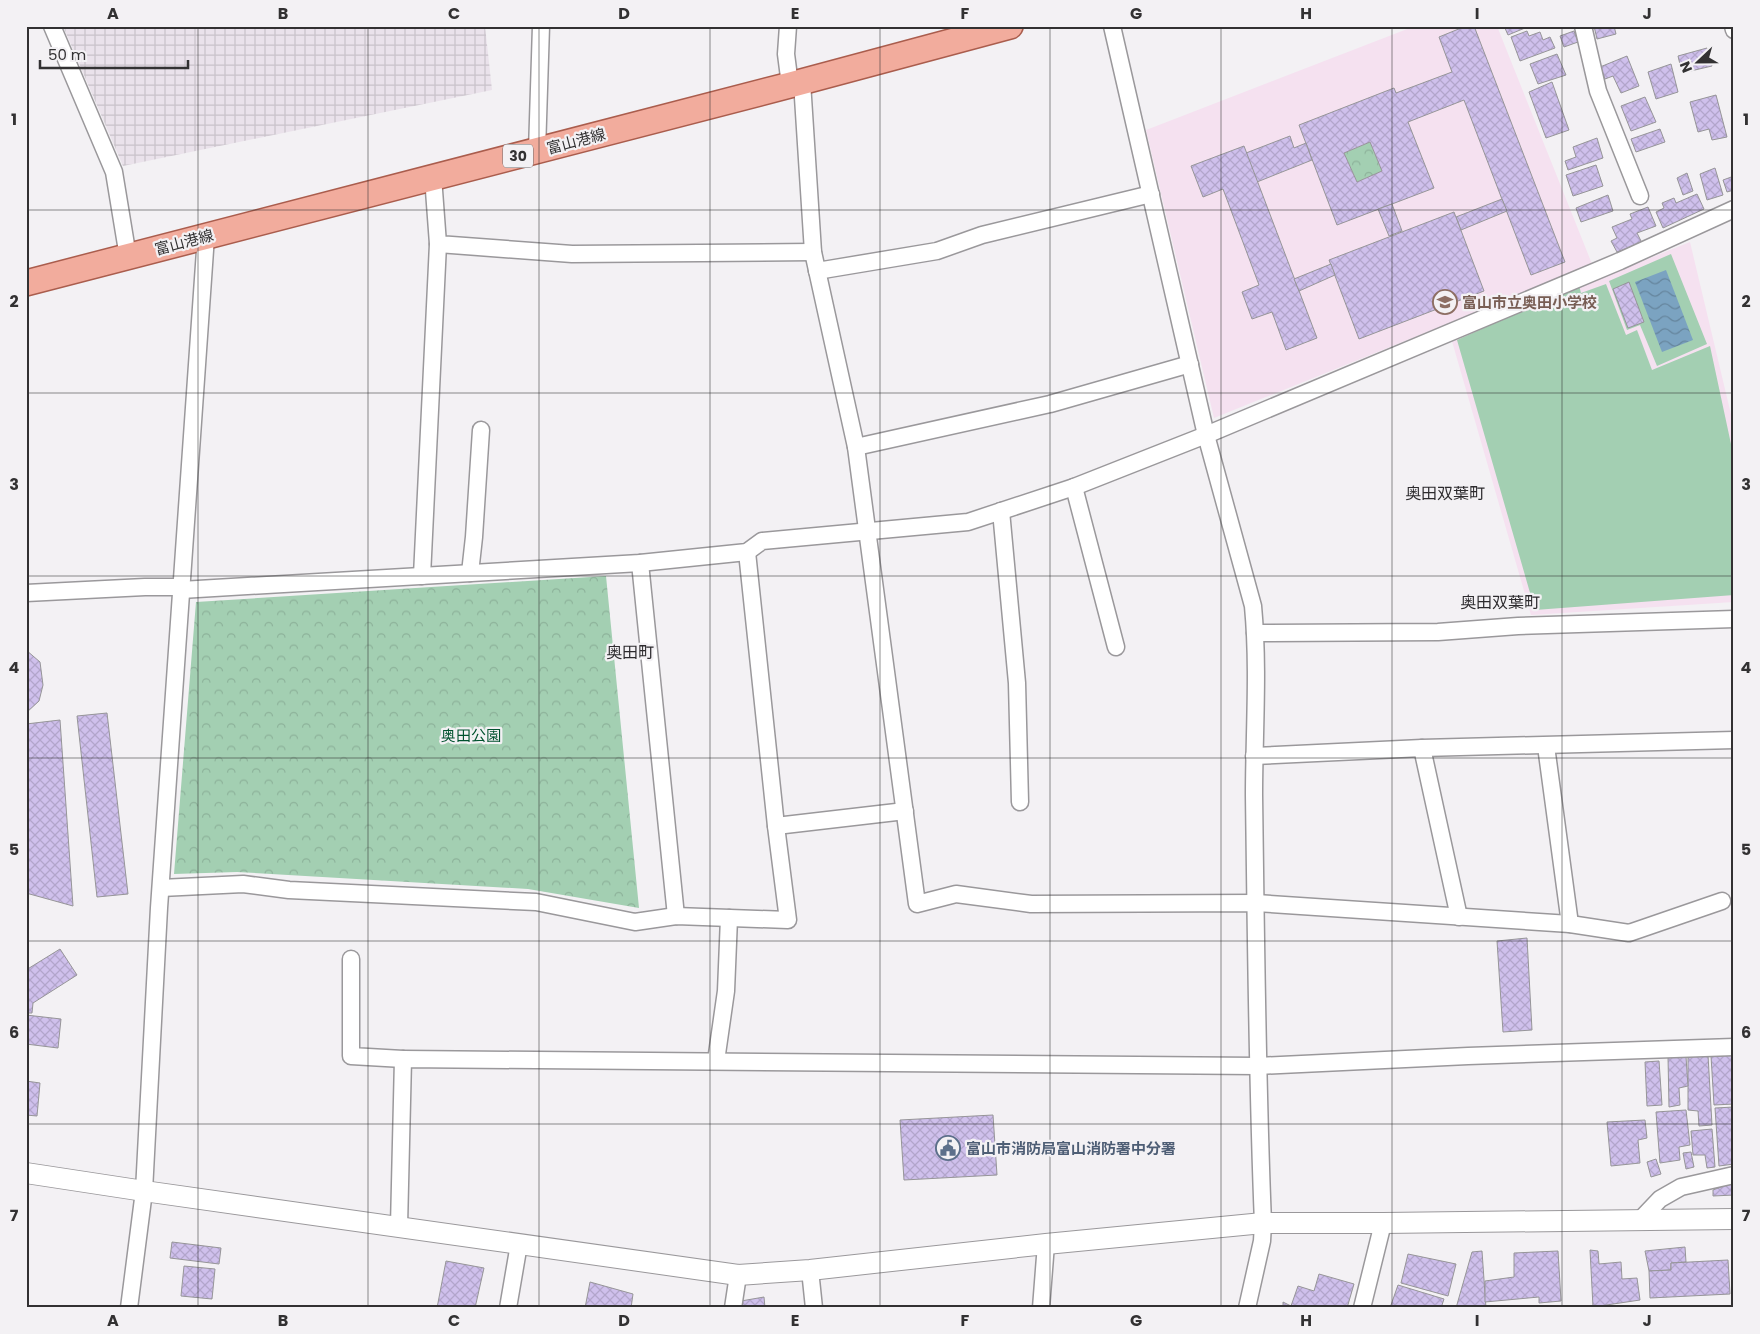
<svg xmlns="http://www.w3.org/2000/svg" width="1760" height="1334" font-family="Poppins,'Noto Sans JP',sans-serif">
<defs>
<pattern id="industrial-grid" width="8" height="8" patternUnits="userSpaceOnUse" patternTransform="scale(1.25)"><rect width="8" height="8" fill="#eae2eb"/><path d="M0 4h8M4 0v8" fill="none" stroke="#c9c2ca"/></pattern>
<pattern id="park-crowns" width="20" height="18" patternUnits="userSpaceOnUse" patternTransform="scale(1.25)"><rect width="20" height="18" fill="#a3cfb2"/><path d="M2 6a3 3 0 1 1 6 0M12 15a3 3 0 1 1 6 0" fill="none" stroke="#8db29a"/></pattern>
<pattern id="water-waves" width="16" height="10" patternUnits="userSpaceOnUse" patternTransform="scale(1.25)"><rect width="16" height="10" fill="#7ba3c1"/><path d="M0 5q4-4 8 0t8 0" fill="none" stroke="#65859d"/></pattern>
<pattern id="building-cross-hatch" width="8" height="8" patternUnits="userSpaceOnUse" patternTransform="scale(1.25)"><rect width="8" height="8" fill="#cfc0ec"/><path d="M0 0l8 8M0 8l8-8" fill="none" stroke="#b2a5cb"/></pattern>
</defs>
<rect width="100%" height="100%" fill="#f3f1f4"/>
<path fill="url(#industrial-grid)" d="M63,26H485L492,90L123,166Z"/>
<path fill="#f5e1f0" d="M1415,26H1497L1598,279L1690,242L1734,427V602L1531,615L1447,324L1214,418L1146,130Z"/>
<g fill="url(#park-crowns)">
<path d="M1370,142L1382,171L1357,182L1344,153Z"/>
<path d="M606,576L639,908L528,889L237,872L174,874L196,602Z"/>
</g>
<g fill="#a3cfb2">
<path d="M1671,254L1707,344L1657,366L1640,325L1627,330L1609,281Z"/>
<path d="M1606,284L1626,335L1637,330L1652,370L1710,346L1734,458V595L1535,610L1457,340L1579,285L1581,293Z"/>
</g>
<path fill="url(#water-waves)" d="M1666,270L1693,340L1662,352L1635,282Z"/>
<g fill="url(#building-cross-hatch)" stroke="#969598" fill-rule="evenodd">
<path d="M1466,26H1474L1565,262L1531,275L1464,100L1408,122L1434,188L1337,225L1299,125L1394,88L1396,93L1452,72L1439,37ZM1370,142L1382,171L1357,182L1344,153Z"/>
<path d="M1504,26H1524L1525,28L1508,35Z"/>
<path d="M1594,26H1614L1616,34L1597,39Z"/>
<path d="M1527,31L1529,36L1540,32L1543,40L1550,37L1555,48L1520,61L1511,37Z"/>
<path d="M1574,31L1578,42L1564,47L1560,36Z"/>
<path d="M1707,48L1712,66L1682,73L1678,56Z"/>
<path d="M1557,54L1566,75L1538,84L1530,64Z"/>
<path d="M1627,56L1639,86L1621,93L1613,76L1605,79L1600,67Z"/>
<path d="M1671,64L1678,92L1656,99L1648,72Z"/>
<path d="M1552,82L1569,130L1546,138L1529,92Z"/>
<path d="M1716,95L1727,137L1712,140L1709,129L1698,132L1690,102Z"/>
<path d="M1645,97L1656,122L1631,131L1621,106Z"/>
<path d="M1660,129L1665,142L1636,152L1631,139Z"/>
<path d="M1290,136L1294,148L1306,143L1312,160L1257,182L1246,153Z"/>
<path d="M1597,138L1603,158L1568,170L1565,161L1576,157L1573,147Z"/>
<path d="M1244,146L1317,338L1286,350L1272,312L1252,319L1242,292L1259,285L1223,189L1203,197L1191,166Z"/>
<path d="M1596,165L1603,186L1573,196L1566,175Z"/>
<path d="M1715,168L1723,195L1707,200L1700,174Z"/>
<path d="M1687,173L1693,191L1683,195L1677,178Z"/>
<path d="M1734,176V190L1727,192L1723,180Z"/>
<path d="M1697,194L1704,209L1663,228L1656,212L1664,208L1662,203L1674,198L1676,203Z"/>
<path d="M1608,195L1613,211L1581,222L1576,208Z"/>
<path d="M1502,199L1507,211L1461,230L1456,217Z"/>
<path d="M1392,204L1402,231L1389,236L1378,209Z"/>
<path d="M1648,207L1656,226L1637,233L1642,243L1617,252L1611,241L1617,238L1612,227L1632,219L1630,214Z"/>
<path d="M1454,212L1484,291L1359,339L1329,260Z"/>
<path d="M1331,264L1335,275L1299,291L1294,279Z"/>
<path d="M1629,282L1644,322L1628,328L1613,289Z"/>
<path d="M26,650L40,662L43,685L39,701L26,713Z"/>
<path d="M107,713L128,894L97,897L77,716Z"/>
<path d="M60,720L73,906L26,893V724Z"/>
<path d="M1527,938L1532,1030L1503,1032L1497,941Z"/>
<path d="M60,949L77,975L33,1003L32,1013H26V970Z"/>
<path d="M26,1015L61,1019L58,1048L26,1044Z"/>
<path d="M1734,1054V1104L1714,1105L1711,1056Z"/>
<path d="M1708,1055L1712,1125L1699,1126L1698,1111L1688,1110V1056Z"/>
<path d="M1668,1057H1686L1688,1086L1679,1088L1680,1105L1669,1107Z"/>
<path d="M1659,1061L1662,1105L1647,1106L1645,1062Z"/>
<path d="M26,1081L40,1083L37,1116L26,1115Z"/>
<path d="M1734,1107V1164L1719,1166L1715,1108Z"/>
<path d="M1686,1110L1690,1145L1679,1147L1680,1160L1660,1163L1656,1112Z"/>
<path d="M993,1115L997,1175L904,1180L900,1120Z"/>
<path d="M1645,1120L1647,1138L1638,1140L1640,1163L1611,1166L1607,1122Z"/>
<path d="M1712,1129L1715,1167L1707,1168L1705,1155H1693L1691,1131Z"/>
<path d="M1691,1152L1694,1167L1686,1169L1683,1153Z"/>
<path d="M1656,1159L1661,1174L1651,1177L1647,1162Z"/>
<path d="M1734,1182V1195L1713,1196V1190Z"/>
<path d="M172,1242L221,1248L219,1264L170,1258Z"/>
<path d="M1685,1247L1686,1262L1671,1263V1270L1649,1271L1645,1251Z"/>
<path d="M1590,1250L1598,1251L1599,1264L1621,1262L1622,1279L1637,1278L1640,1300L1593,1307Z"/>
<path d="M1482,1251L1486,1308H1456L1472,1252Z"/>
<path d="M1558,1251L1561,1301L1539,1303V1297L1485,1302V1281L1514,1277V1253Z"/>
<path d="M1408,1254L1456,1264L1448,1296L1401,1283Z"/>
<path d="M1728,1260L1730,1294L1650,1298L1649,1271L1671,1270V1263Z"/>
<path d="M446,1261L484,1268L475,1308H437Z"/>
<path d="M184,1266L215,1269L212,1299L181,1296Z"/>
<path d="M1319,1274L1354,1284L1347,1308H1283V1302L1291,1306L1298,1286L1314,1291Z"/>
<path d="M590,1282L633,1294L631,1308H585Z"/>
<path d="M1398,1285L1444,1299L1441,1308H1399L1391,1305Z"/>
<path d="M764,1297L765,1308H742L741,1301Z"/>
</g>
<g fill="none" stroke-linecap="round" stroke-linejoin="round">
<defs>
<g id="minor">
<path d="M52,26L114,172L128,257"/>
<path d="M788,26L786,54L790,85"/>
<path d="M1112,26L1206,435L1253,606C1259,669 1254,733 1254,795C1256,938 1257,1080 1263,1223L1262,1241L1247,1308"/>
<path d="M1583,26L1598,91L1640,196"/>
<path d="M1733,26L1734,30"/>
<path d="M802,82L813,252L856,447L917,904L956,894L1031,904L1256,903L1570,924L1629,933L1722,901"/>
<path d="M537,151L541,26"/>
<path d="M433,177L438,244L572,254L813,252"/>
<path d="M817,271L937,251L982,235L1151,194"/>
<path d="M856,447L1050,404L1190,364"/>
<path d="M1074,487L1116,647"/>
<path d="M1001,511L1017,683L1020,802"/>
<path d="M640,563L676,916"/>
<path d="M470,573L474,537L481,430"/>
<path d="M422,576L438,244"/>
<path d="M181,590L640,563L747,552L762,541L968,522L1074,487L1206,435L1620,261L1734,209"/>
<path d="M26,593L145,587H181"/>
<path d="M1255,633L1438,632L1518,626L1734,619"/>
<path d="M1546,746L1570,924"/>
<path d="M1422,748L1459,917"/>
<path d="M1254,756L1422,748L1734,740"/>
<path d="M776,826L905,811"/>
<path d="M161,888L243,884L289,890L536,902L635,922L676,916L788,920L776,826L747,552"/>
<path d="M351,959V1056L403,1059"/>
<path d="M716,1061L726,991L729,918"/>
<path d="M1640,1220L1660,1199L1681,1187L1734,1175"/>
<path d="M399,1226L403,1059L1258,1066L1468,1056L1734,1047"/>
<path d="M810,1270L814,1308"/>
<path d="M129,1308L144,1191L159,908L206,236"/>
<path d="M508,1308L519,1244"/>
<path d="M733,1308L738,1275"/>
<path d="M1041,1308L1046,1244"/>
<path d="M1362,1308L1383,1223"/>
</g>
<path id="tertiary" d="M26,1173L144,1191L738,1275L810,1270L1046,1244L1263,1223H1383L1734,1219"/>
<path id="primary" d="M26,283L790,85L1010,26"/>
</defs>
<use href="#minor" stroke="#9a989b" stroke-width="19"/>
<use href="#tertiary" stroke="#9a989b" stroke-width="22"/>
<use href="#primary" stroke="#aa5d4d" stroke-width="28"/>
<use href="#minor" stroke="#fff" stroke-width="16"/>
<use href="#tertiary" stroke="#fff" stroke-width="20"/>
<use href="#primary" stroke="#f2ac9d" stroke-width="25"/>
</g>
<path fill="none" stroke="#323132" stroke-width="1" stroke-opacity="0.55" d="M198,26V1308M368,26V1308M539,26V1308M710,26V1308M880,26V1308M1050,26V1308M1221,26V1308M1392,26V1308M1562,26V1308M26,210H1734M26,393H1734M26,576H1734M26,758H1734M26,941H1734M26,1124H1734"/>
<defs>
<symbol id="school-ring" viewBox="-11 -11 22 22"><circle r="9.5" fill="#f3f1f4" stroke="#8d6e63" stroke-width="1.5"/><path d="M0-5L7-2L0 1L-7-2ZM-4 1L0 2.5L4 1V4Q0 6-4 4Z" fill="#8d6e63"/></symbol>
<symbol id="civic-ring" viewBox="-11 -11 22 22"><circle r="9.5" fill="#f3f1f4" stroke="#5c6f8a" stroke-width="1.5"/><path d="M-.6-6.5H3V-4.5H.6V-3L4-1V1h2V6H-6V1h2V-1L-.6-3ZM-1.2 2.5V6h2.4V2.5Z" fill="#5c6f8a"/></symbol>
</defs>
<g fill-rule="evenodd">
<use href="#school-ring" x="1431" y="288" width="28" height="28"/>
<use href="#civic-ring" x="934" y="1134" width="28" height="28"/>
</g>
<g text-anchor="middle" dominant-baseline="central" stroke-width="4.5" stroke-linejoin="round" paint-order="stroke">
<rect fill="#f3f1f4" stroke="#6c6b6c" stroke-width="1" x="503" y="144.5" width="30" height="23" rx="4"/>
<g font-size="14" font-weight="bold" fill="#323132">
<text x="518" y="156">30</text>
</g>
<g font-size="15" fill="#323132" stroke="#f3f1f4">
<text transform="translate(576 141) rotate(-15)">富山港線</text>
<text transform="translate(184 242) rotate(-15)">富山港線</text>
</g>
<g font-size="15" font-weight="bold" fill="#785e54" stroke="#f3f1f4" text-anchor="start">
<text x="1462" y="302">富山市立奥田小学校</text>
</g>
<g font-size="15" fill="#00522e" stroke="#f3f1f4">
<text x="471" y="735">奥田公園</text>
</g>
<g font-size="15" font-weight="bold" fill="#4e5e75" stroke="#f3f1f4" text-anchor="start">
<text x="966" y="1148">富山市消防局富山消防署中分署</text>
</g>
<g font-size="16" fill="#2d2b2e" stroke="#f3f1f4">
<text x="1445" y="493">奥田双葉町</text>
<text x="1500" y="602">奥田双葉町</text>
<text x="630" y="652">奥田町</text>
</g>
</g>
<rect width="1760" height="1334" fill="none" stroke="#f3f1f4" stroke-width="55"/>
<g transform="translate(1698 62) rotate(248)" stroke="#f3f1f4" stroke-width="4" paint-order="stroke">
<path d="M0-4L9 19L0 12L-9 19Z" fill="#323132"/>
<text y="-8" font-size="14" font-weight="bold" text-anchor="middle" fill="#323132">N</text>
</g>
<path d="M40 60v8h148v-8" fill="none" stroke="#323132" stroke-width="2.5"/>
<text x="48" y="60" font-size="15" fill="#323132" stroke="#f3f1f4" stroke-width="4" paint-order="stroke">50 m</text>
<rect x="28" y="28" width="1704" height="1278" fill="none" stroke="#323132" stroke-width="2"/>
<g font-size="16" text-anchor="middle" font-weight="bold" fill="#323132">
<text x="113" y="19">A</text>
<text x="283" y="19">B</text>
<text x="454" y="19">C</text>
<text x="624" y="19">D</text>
<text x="795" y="19">E</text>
<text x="965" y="19">F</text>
<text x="1136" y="19">G</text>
<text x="1306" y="19">H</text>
<text x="1477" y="19">I</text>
<text x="1647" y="19">J</text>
<text x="14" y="125">1</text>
<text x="1746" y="125">1</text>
<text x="14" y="307">2</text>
<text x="1746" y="307">2</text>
<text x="14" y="490">3</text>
<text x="1746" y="490">3</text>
<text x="14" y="673">4</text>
<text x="1746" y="673">4</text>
<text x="14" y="855">5</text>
<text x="1746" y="855">5</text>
<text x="14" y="1038">6</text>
<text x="1746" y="1038">6</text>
<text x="14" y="1221">7</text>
<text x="1746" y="1221">7</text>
<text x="113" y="1326">A</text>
<text x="283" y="1326">B</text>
<text x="454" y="1326">C</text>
<text x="624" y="1326">D</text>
<text x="795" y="1326">E</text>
<text x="965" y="1326">F</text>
<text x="1136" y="1326">G</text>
<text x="1306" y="1326">H</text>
<text x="1477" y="1326">I</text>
<text x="1647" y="1326">J</text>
</g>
</svg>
